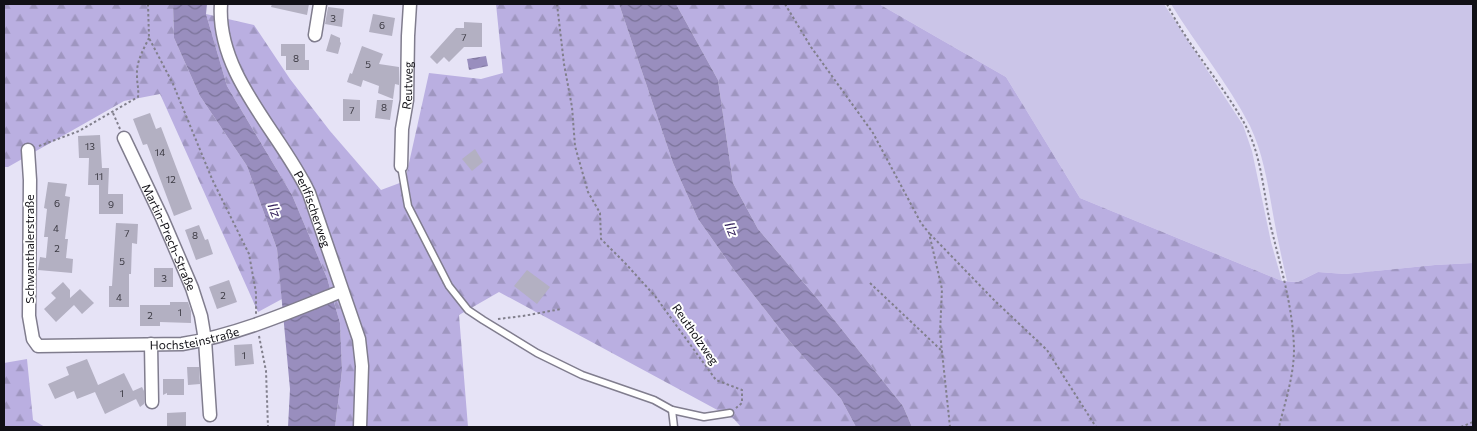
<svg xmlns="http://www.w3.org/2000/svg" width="1477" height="431" font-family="Commissioner,sans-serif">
<defs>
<pattern id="forest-firs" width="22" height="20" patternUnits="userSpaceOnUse" patternTransform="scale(1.25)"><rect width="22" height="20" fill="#baafe1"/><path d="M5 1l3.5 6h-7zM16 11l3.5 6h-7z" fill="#9f96c0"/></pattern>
<pattern id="water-waves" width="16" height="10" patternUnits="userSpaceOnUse" patternTransform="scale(1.25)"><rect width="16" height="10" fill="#998ebe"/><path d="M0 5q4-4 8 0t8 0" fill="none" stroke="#7b7399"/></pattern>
</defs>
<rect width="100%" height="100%" fill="#e6e3f6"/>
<g fill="#cbc5e8">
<path d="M879,4H1164L1243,125L1252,151L1271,242L1282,281L1080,198L1006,77Z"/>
<path d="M1171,4H1473V263L1435,265L1345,274L1318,272L1298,282L1287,281C1282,259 1277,237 1273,214C1268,185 1263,153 1250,126C1228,83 1196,45 1171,4Z"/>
</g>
<g fill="url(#forest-firs)">
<path d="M4,4H173L174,38L200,96L247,166L277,249L282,299L258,312L160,94L124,101L8,167H4Z"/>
<path d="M496,4H619L673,163L698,219L734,270L791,343L841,399L856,427H741L734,419L499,292L459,315L468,427H335L342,370L340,323L327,278L292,195L227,86L206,14L254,25L290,79L330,131L381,190L405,181L429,73L481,79L503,73Z"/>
<path d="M676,4H879L1006,77L1080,198L1282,281L1298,282L1318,272L1345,274L1435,265L1473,263V427H912L903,406L816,297L758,229L733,183L718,80Z"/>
<path d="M27,359L33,420L45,427H4V363Z"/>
</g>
<g fill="url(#water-waves)">
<path d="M173,4H207L206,14L227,86L292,195L327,278L340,323L342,370L335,427H288L290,389L277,249L247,166L200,96L174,38Z"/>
<path d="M619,4H676L718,80L733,183L758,229L816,297L903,406L912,427H856L841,399L791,343L734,270L698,219L673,163Z"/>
<path d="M486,56L488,66L469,70L467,59Z"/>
</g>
<g fill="#b3b0c2">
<path d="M272,4H309L307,15L271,7Z"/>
<path d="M328,7L344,9L342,27L325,24Z"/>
<path d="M373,14L395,18L392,36L369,32Z"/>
<path d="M464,22L482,23V47H464L449,62L444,57L437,64L430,57L456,28H464Z"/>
<path d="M331,34L340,38V42L341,43L338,54L326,51Z"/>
<path d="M281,44H305V60H309V70H286V56H281Z"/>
<path d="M362,46L383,54L379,64L399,67V85L395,84L393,99L378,93L379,86L363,80L361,87L347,82L350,73L352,74Z"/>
<path d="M343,99L360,100V121H343Z"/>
<path d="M377,100H393L390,120L375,118Z"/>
<path d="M150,113L156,129L161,127L192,209L174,216L147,144L143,145L133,119Z"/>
<path d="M100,135L102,168H109L108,194H123V214H99V185H88L89,158H79L78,136Z"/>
<path d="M475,149L483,162L472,171L462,159Z"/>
<path d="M48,182L67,184L65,196L70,197L65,239H68L66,258L73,259L72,273L38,270L40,257L46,258L48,237H44L47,209L44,208Z"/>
<path d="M116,223L138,224L137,244L132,243L131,274H129V307H109V286H112Z"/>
<path d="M199,225L205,240L208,239L213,254L196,260L185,230Z"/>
<rect x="154" y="268" width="19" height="19"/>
<path d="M527,270L550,287L537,304L514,286Z"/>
<path d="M229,280L237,302L217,309L209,287Z"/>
<path d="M63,282L70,290V298L80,289L94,303L82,314L74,305L56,322L44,309L56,298L51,293Z"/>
<path d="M170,302H188L191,311V323L160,322V326H140V305H170Z"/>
<path d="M252,344L254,364L235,366L234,345Z"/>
<path d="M87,359L98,385L124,373L133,391L142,387L144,391V404L140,407L136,399L105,414L95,392L77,399L74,391L55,399L48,384L69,375L66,367Z"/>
<path d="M187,367H199L200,384L188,385Z"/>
<path d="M163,379H184V395H167V393L163,395Z"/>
<path d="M186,412V427H167V413Z"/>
</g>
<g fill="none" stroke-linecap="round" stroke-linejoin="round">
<defs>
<g id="lane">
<path d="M401,166L408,206L449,286L468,310L483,320L537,353L582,375L654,400L672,410L704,417L730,413"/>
<path d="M672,410L674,427"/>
</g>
<g id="street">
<path id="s1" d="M221,4C216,75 281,133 309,193L359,339L362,366L360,427"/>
<path d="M315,35L320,4"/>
<path id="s2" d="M124,138L162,218L192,288L201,316L205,340L210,415"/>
<path id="s3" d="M28,150L30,180L29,316L33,339L38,346L182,344C237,335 290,312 342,291"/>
<path id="s4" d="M401,166L402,129L407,100L408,36L410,4"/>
<path d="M151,344L152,402"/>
</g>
</defs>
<use href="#lane" stroke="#807d8e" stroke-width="9"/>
<use href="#street" stroke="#807d8e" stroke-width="15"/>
<g stroke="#817f8c" stroke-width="2" stroke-dasharray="2.5 2.5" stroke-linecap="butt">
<path d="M148,4L149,38L173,84L212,179L249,254L256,293V314"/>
<path d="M557,4L564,64L572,107L575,146L588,192L600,213L601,239L625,263L655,296L716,380L742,390V403L736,408"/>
<path d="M785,4L811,47L873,133L921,223L929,233L942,289L940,333L950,427"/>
<path d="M1167,4C1188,46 1220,81 1243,121C1261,152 1263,189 1270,223C1280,265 1293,306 1294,349C1294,376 1285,402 1279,427"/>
<path d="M113,113L120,129"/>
<path d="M39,146L79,131L138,97C139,89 137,84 137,76C136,62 143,50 149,38"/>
<path d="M930,234L995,301L1047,350L1096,427"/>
<path d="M870,283L942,351"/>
<path d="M498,319L523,316L561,309"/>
<path d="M259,336L266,371L268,427"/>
<path d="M1461,427L1473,422"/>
</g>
<use href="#lane" stroke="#fff" stroke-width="6"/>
<use href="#street" stroke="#fff" stroke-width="12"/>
</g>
<g text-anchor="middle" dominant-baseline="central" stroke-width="4" stroke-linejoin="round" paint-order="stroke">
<g font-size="10" fill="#3a3841">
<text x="333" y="18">3</text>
<text x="382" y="25">6</text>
<text x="464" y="37">7</text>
<text x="296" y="58">8</text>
<text x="368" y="64">5</text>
<text x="384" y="107">8</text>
<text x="352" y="110">7</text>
<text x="90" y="146">13</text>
<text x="160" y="152">14</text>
<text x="99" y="176">11</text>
<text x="171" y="179">12</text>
<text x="57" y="203">6</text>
<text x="111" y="204">9</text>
<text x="56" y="228">4</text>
<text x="127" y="233">7</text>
<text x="195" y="235">8</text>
<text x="57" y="248">2</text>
<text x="122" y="261">5</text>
<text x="164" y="278">3</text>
<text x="223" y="295">2</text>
<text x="119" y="297">4</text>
<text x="180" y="312">1</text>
<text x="150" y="315">2</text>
<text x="244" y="355">1</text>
<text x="122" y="393">1</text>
</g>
<g font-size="12" fill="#111016" stroke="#fff">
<text stroke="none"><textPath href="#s4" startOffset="81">Reutweg</textPath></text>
<text stroke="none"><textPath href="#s1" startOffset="228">Perlfischerweg</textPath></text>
<text stroke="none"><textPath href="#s2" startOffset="109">Martin-Prech-Straße</textPath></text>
<text transform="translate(29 249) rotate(-90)">Schwanthalerstraße</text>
<text transform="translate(696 334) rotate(55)">Reutholzweg</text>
<text stroke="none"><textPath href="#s3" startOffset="355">Hochsteinstraße</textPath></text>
</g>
<g font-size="14" font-style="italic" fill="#311e59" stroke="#fff">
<text transform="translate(275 210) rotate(68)">Ilz</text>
<text transform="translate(732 229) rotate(68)">Ilz</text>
</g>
</g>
<rect width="1477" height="431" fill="none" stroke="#111016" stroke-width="10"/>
</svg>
